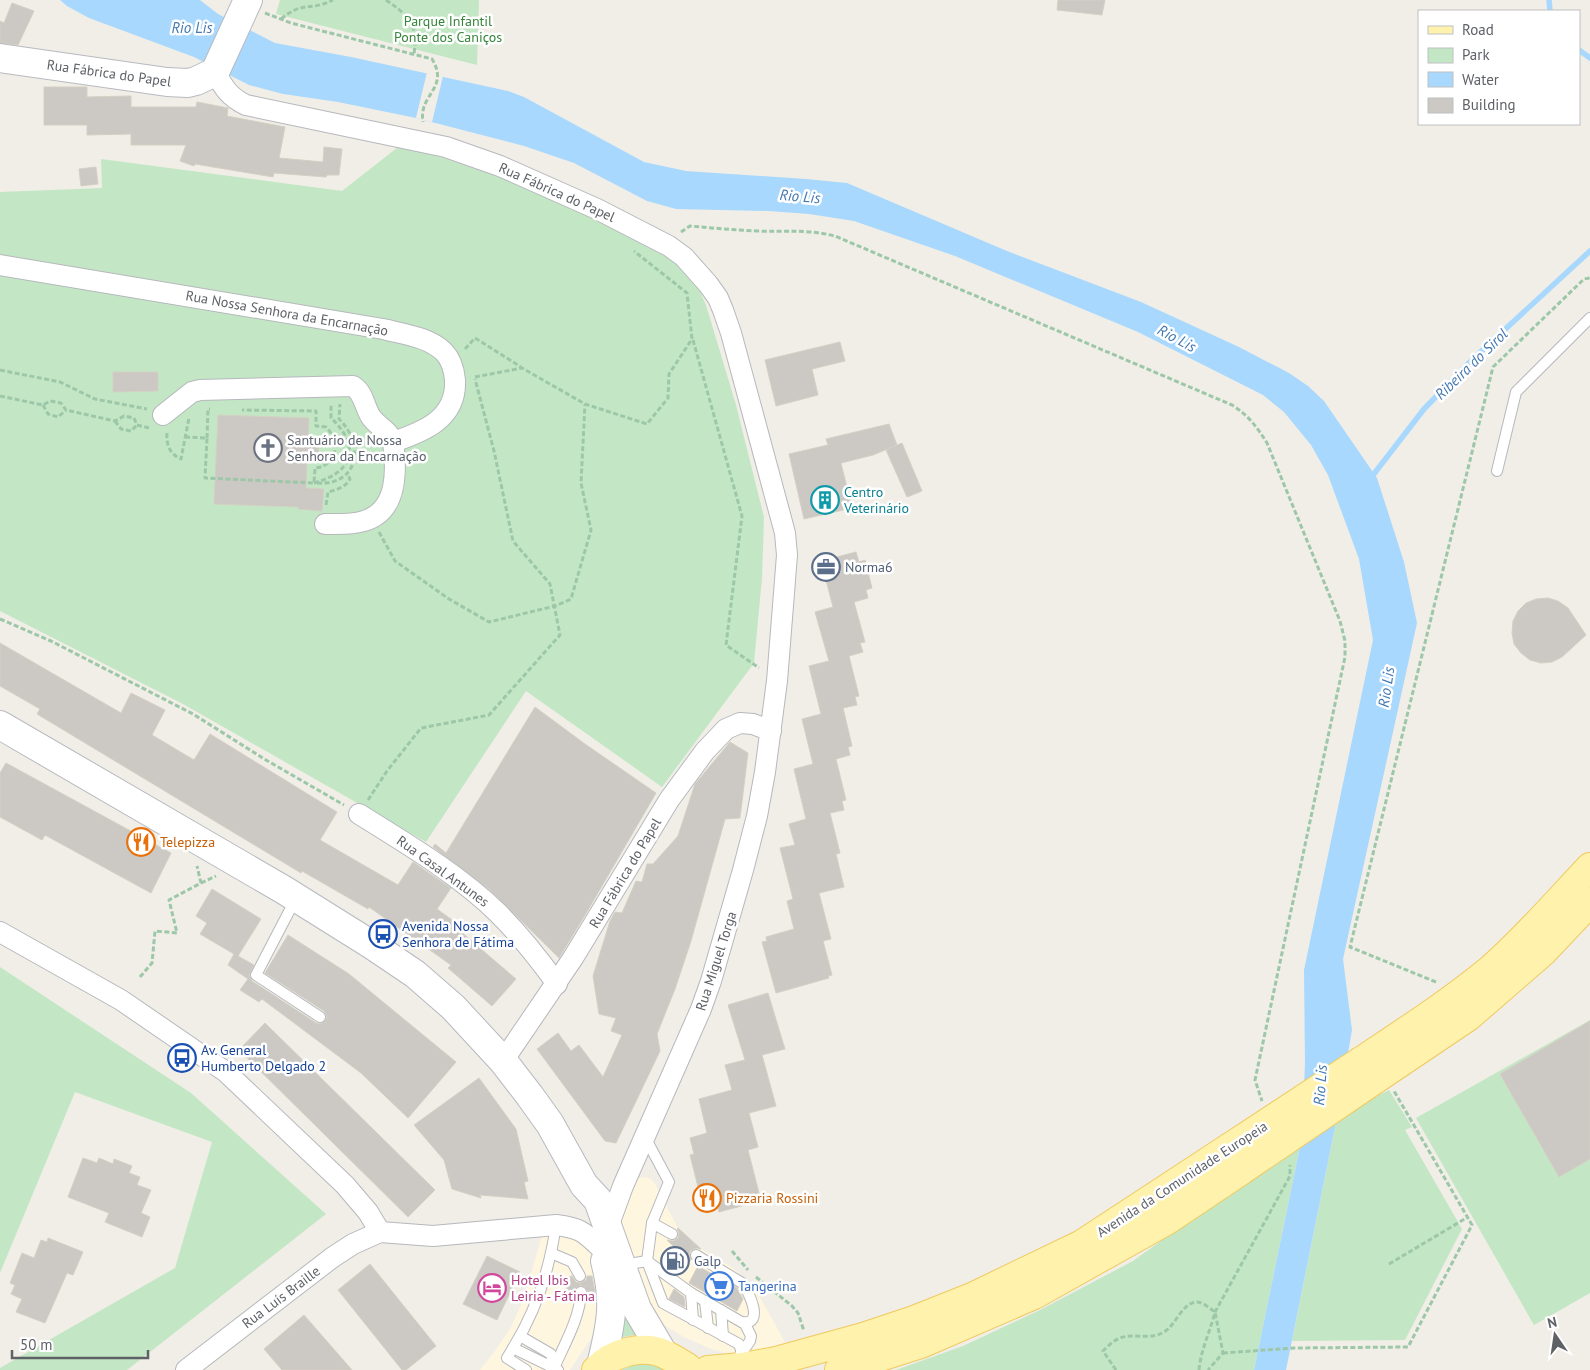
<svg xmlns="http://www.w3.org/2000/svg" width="1590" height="1370" font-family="'PT Sans',sans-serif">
<rect width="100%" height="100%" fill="#f0eee6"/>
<g fill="#fef6de">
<path d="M646,1177L651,1179L655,1184L678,1228L701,1249L730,1266L742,1276L761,1299L786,1344L751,1352L729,1354L711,1349L684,1337L667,1327L654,1318L619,1224L632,1186L639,1178Z"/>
<path d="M543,1232L571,1237L587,1246L594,1258L599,1318L592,1337L570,1370H480L495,1351L511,1327L524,1298Z"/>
</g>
<g fill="#c3e7c4">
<path d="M280,0H479L477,65L276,14Z"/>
<path d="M402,144L500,177L594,215L673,257L698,287L706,305L736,405L764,517L762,578L754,663L662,787L526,691L426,842L183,704L0,611V192L102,188L101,159L342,191Z"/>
<path d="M0,967L191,1093L326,1214L127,1370H0V1368L175,1268L212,1142L75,1092L0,1273Z"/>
<path d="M1590,1020V1293L1534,1325L1416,1118Z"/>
<path d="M1389,1090L1412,1127L1405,1130L1462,1229L1405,1340L1292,1341L1337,1117Z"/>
<path d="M1302,1137L1254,1370H896L963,1346L1040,1310L1133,1261L1246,1180Z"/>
<path d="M622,1307L640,1334L618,1338Z"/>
<path d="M649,1364L667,1370H622L633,1365Z"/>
</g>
<path fill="#a8d8fe" d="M60,0H200L218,14L275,43L351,57L508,91L524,97L644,162L686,171L806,179L847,183L1007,251L1141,302L1239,347L1289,373L1308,386L1324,401L1377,478L1404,562L1417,623L1343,959L1352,1030L1337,1117L1286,1370H1254L1302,1137L1305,1063L1304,970L1373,640L1359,559L1328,475L1311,445L1284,412L1263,395L1138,332L955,256L854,221L809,214L769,211L676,209L647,201L574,163L524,146L416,118L338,102L283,94L249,85L194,57L89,18L67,6Z"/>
<path fill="#f0eee6" d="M427,72L443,76L432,122L416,118Z"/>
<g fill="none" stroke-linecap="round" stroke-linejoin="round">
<g stroke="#a8d8fe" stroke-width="5.5">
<path d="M1549,0L1550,11"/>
<path d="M1579,50L1590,58"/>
<path d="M1370,479L1424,409L1474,358L1590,251"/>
</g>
</g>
<g fill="#ccc8c3" stroke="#d5d0c4">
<path d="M1058,0H1105L1102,15L1057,10Z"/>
<path d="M12,3L34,11L18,45L0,43V21L4,23Z"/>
<path d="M44,87H87V97L131,96V107H196L197,102L228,108L227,116L285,127L279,158L323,162L324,147L342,149L339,175H327L326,177L274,173L273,177L195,164L194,166L180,161L186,145H131V134L87,135V125H44Z"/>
<path d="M96,167L98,184L81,186L79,169Z"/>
<path d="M840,342L845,361L812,369L818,395L776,406L765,360Z"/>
<path d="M113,372H158V391L113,392Z"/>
<path d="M218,415L309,418L308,437H319L318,459H307L306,488L324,489L322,511L298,509V507L214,504Z"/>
<path d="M889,424L897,445L873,455L841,463L852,508L804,519L789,454L828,445L826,439Z"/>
<path d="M902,443L922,491L907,497L886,450Z"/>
<path d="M856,552L859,562L865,560L872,588L866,590L868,598L854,602L865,642L860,643L863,652L849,656L859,696L855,697L857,705L843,708L852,746L848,747L850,755L836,759L846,800L842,801L844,810L830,813L840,853L836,854L844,887L819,893L831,939L823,941L832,975L828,976L829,978L776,993L762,942L767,941L766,937L794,929L787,901L793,899L780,848L795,845L789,824L806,819L794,769L813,764L802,719L821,714L809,666L829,661L815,612L833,607L821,561Z"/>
<path d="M1548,598L1558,601L1568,608L1586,635L1562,657L1552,662L1541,663L1530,660L1521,653L1514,644L1512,633L1513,621L1518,611L1526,603L1536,599Z"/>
<path d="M0,643L121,713L131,693L165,710L152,735L194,760L210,734L337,812L320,840L398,885L413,862L442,882L451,888L437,909L455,922L453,925L516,979L492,1006L448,968L451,965L369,907L368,909L302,871L301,873L37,714L40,709L0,686Z"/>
<path d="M535,707L585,744L656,793L588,910L559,958L490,890L433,847L435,844L446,853Z"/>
<path d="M730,742L748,753L740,818L725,819L691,941L675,989L657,1034L660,1051L616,1143L605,1141L537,1049L558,1033L571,1051L579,1045L603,1077L622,1035L611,1031L616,1018L599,1014L593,976L610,921L615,912L622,913L636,881L642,882L647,864H653L678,836L695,784Z"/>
<path d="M6,763L171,853L151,893L45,835L42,840L0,817V773Z"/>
<path d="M212,889L261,919L238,956L254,965L249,975L252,981L316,1023L320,1024L325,1021L327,1017L324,1011L265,973L288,935L349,974L456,1062L408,1118L361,1073L262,999L259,1002L240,990L248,979L228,965L234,954L200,934L207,923L196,916Z"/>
<path d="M768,993L785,1049L762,1055L776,1106L749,1113L758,1147L748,1150L760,1197L748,1200L749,1204L719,1212L718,1208L704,1211L690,1155L694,1154L690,1138L707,1133L699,1099L732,1090L725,1065L745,1060L728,1005Z"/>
<path d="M1590,1021V1159L1559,1177L1500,1074Z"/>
<path d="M265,1023L435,1190L408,1217L239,1050Z"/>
<path d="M479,1078L516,1129L528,1181L524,1182L528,1199L480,1195L481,1198L452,1189L444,1160L414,1125Z"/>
<path d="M83,1158L97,1163L99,1158L113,1164L114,1159L132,1166L129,1173L140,1177L137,1185L151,1190L141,1213L150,1217L142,1237L105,1222L109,1213L68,1197Z"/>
<path d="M678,1228L701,1249L696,1248L690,1251L689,1255L691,1260L689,1261L667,1240L673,1241L678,1238L679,1233L677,1229Z"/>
<path d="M48,1238L83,1252L73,1275L67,1273L45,1323L16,1312L22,1299L11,1294L15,1285L10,1283L22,1253L34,1258L41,1240L47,1242Z"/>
<path d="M487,1256L520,1272L497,1320L463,1304Z"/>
<path d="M370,1264L436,1346L406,1370H402L338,1290Z"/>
<path d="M698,1266L737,1288L743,1299L737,1311L689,1283Z"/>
<path d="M572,1276L576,1282L580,1283L586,1280L587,1276H592L595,1292H588L585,1287L581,1285L576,1288L574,1293H566V1277Z"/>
<path d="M674,1289L684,1297L685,1307L669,1299Z"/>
<path d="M304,1315L352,1370H282L264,1349Z"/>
</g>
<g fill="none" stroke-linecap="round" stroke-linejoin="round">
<defs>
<g id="service">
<path d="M1497,471L1516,392L1590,318"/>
<path d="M295,900L256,975L320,1017"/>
<path d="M645,1137L669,1182L652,1223L647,1261L663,1303L739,1344L742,1353"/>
<path d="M652,1223L672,1234"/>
<path d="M556,1225C550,1267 536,1311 513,1348L558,1370"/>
<path d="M551,1253L572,1262L580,1276"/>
<path d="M696,1255L742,1283C749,1291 765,1326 742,1322"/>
<path d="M628,1273V1268L635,1263L647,1261L691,1293L745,1324L751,1336L750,1341L740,1355"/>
<path d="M691,1293L693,1320"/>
<path d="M705,1301L708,1328"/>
<path d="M721,1310L723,1336"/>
<path d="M520,1336L551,1354L554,1368"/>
<path d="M513,1348L507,1358L526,1370"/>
<path d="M551,1370L554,1368C564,1345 580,1318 581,1292"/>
</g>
<g id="minor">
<path d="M215,72C224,88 229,97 246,105L446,147L500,166L597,209L669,246L684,257L708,284L718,298L723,310L731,333L785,533L787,555L777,681L765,772L757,816L743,870L711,981L701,1009L623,1186L608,1227"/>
<path d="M0,265L383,329C403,334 429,337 444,352C451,359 454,370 455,380C457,419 423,432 393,442C389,430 378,427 371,417C364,406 364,393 353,386L200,390L192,392L163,415"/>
<path d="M325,524C337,524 351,525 364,521C398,511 397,471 393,442"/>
<path d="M359,814C407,844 458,874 498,913C520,935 539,959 557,984"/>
<path d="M0,932L121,1000L226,1072L345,1185L368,1212L380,1232"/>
<path d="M503,1061L573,958L669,800L705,751L726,729L740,723L753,724L771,731"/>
<path d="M186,1370L333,1257L353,1244L380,1232L433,1236L556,1225C581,1228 584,1232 602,1249"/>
</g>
<g id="secondary">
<path d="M0,58L167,82L188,83L196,81L215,72L248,0"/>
<path d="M0,725L284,890L372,945L415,974L453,1007L503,1061L530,1096L550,1124L584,1185L598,1200L637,1309L663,1353"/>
<path d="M601,1365C611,1325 616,1302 605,1261"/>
</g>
<g id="primary">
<path d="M1361,1061C1406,1031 1451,1002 1492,968C1527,937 1558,901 1590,867"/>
<path d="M1373,1081L1468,1017L1543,952L1590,902"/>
<path d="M596,1370C612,1353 640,1345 662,1353C671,1357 679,1362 687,1367L690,1370"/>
<path d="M708,1370L742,1367L776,1361L863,1337L914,1320L972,1297L1082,1244L1230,1147"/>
<path d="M839,1370L921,1344L1034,1295L1166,1221L1242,1170"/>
</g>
</defs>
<use href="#service" stroke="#b6b8bd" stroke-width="12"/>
<use href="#minor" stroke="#b6b8bd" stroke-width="22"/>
<use href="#secondary" stroke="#b7bac0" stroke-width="30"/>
<use href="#primary" stroke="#f0c95f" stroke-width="30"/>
<g stroke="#9dc7a9" stroke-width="3" stroke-dasharray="5 2.5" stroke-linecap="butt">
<path d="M386,0C409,16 418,24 414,54"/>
<path d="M265,13L291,23L432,59C450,89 418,94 423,122"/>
<path d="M281,19C304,0 309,12 333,0"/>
<path d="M681,232L690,226C712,228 734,230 757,231C786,232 806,229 835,236L1232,405C1248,415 1257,427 1267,443L1340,621L1345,641V657L1255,1080L1262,1101"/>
<path d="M693,340L742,516L726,645L759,668"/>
<path d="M465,349L475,338L521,367"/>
<path d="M0,370L60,382L95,399L147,409"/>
<path d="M475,377L522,368L585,404L647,424L668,398L669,374L692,339L687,293L634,251"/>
<path d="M0,396L43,405L50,401L61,403L66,410L115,421L124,416L134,418L137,425"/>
<path d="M43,405L48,414L58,417L66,410"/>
<path d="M115,421L121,429L131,431L137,425"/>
<path d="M137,425L149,428"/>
<path d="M167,433C166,445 170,454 181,459L189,418"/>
<path d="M185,437L207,438L205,478L314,483L315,468C337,466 341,442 326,427L316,426V411L242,410"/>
<path d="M207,438L208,409H210"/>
<path d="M314,483C354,472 361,446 331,418V405"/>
<path d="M317,483C359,486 365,444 339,419L340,404"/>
<path d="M326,505L328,492C336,490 346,487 350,479L347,473"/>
<path d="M379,532L395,561L449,599L489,622L555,606L571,599L591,530L581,483L585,404"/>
<path d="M0,619L51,641L193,714L266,760L344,805"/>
<path d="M368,800L387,771L421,728L489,715L560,635L550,584L513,541L494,451L475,379"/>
<path d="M201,883L216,876"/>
<path d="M140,977L152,963L155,931L177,933L169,900L201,883L197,866"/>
<path d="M1436,982L1350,947L1493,367L1584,279L1590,278"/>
<path d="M732,1251L748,1270"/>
<path d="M1389,1264L1468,1217"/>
<path d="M756,1277L792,1306L798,1313L804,1331"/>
<path d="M1223,1353L1294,1348L1408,1347L1472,1225L1394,1091"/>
<path d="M1116,1370L1103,1351C1107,1347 1113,1341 1118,1339C1131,1332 1149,1341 1164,1332C1176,1325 1181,1305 1195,1302C1202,1301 1209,1308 1215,1312L1223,1353L1208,1370"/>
<path d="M1199,1370C1201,1349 1210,1332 1215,1312L1290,1176V1165"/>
</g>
<use href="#service" stroke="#fff" stroke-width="10"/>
<use href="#minor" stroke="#fff" stroke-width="20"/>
<use href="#secondary" stroke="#fff" stroke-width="28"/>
<use href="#primary" stroke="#fef2ad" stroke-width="28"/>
<defs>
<g id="primary-bridge">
<path d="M1230,1147L1361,1061"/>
<path d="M1242,1170L1373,1081"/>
</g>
</defs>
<use href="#primary-bridge" stroke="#f0c95f" stroke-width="30" stroke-linecap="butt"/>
<use href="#primary-bridge" stroke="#fef2ad" stroke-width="28"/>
</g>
<defs>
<symbol id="church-ring" viewBox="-11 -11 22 22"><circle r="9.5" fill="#fff" stroke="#6b7280" stroke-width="1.5"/><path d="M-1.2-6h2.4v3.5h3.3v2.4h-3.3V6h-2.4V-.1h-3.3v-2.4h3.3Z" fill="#6b7280"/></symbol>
<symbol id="building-ring" viewBox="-11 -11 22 22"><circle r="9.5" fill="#fff" stroke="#0f9aa8" stroke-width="1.5"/><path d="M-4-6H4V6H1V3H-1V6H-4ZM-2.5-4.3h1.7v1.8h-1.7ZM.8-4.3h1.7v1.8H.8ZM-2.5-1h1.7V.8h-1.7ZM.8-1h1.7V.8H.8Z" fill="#0f9aa8"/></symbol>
<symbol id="office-ring" viewBox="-11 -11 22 22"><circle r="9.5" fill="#fff" stroke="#5c6f8a" stroke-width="1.5"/><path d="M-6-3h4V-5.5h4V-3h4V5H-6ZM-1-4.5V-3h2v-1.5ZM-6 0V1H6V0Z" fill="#5c6f8a"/></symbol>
<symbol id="restaurant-ring" viewBox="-11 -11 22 22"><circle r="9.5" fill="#fff" stroke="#e8710a" stroke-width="1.5"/><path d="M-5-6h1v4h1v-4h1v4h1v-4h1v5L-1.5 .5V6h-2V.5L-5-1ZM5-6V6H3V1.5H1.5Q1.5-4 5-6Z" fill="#e8710a"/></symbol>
<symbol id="bus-ring" viewBox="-11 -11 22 22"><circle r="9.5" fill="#fff" stroke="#1a4fb4" stroke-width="1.5"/><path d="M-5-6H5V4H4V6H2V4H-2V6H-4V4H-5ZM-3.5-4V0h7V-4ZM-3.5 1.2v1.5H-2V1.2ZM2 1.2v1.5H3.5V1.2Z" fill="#1a4fb4"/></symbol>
<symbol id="fuel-ring" viewBox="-11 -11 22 22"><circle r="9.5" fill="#fff" stroke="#5c6f8a" stroke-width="1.5"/><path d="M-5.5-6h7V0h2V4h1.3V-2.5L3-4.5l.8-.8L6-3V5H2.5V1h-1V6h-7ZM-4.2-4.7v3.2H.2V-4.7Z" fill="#5c6f8a"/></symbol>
<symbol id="supermarket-ring" viewBox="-11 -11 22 22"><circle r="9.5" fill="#fff" stroke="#3f7fe0" stroke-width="1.5"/><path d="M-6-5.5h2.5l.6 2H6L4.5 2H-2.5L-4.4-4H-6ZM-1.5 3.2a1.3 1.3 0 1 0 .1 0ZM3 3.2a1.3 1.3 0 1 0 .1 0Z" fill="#3f7fe0"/></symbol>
<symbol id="hotel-ring" viewBox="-11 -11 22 22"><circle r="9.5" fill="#fff" stroke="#d1479c" stroke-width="1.5"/><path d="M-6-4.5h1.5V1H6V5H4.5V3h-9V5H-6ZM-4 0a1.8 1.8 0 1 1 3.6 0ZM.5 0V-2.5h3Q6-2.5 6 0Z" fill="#d1479c"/></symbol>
</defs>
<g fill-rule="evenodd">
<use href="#church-ring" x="252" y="432" width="32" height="32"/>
<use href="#building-ring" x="809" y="484" width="32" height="32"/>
<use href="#office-ring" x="810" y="551" width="32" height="32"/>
<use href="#restaurant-ring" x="125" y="826" width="32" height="32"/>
<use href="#bus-ring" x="367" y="918" width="32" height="32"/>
<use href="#bus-ring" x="166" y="1042" width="32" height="32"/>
<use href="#restaurant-ring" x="691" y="1182" width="32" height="32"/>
<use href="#fuel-ring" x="659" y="1245" width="32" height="32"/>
<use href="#supermarket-ring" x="703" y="1270" width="32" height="32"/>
<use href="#hotel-ring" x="476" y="1272" width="32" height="32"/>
</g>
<g text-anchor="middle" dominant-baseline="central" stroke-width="5" stroke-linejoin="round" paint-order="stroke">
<g font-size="14" fill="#36853b" stroke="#fff">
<text x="448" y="21">Parque Infantil<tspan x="448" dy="16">Ponte dos Caniços</tspan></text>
</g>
<g font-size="14" fill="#5e6166" stroke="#fff">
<text transform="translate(109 73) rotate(8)">Rua Fábrica do Papel</text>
<text transform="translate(557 192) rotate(24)">Rua Fábrica do Papel</text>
<text transform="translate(287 313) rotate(10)">Rua Nossa Senhora da Encarnação</text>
<text transform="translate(443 871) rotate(36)">Rua Casal Antunes</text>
<text transform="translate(625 873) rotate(-59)">Rua Fábrica do Papel</text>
<text transform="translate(716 961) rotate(-72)">Rua Miguel Torga</text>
<text transform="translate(1182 1179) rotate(-33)">Avenida da Comunidade Europeia</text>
<text transform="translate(281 1297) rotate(-37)">Rua Luís Braille</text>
</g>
<g font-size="14" fill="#5b616d" stroke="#fff" text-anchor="start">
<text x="287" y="440">Santuário de Nossa<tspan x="287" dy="16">Senhora da Encarnação</tspan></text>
</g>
<g font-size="14" fill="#0d838f" stroke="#fff" text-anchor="start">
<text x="844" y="492">Centro<tspan x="844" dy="16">Veterinário</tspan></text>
</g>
<g font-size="14" fill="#4e5e75" stroke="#fff" text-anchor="start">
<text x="845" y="567">Norma6</text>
<text x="694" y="1261">Galp</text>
</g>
<g font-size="14" fill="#c56008" stroke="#fff" text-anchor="start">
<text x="160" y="842">Telepizza</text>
<text x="726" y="1198">Pizzaria Rossini</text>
</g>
<g font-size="14" fill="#164399" stroke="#fff" text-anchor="start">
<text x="402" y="926">Avenida Nossa<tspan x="402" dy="16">Senhora de Fátima</tspan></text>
<text x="201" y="1050">Av. General<tspan x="201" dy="16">Humberto Delgado 2</tspan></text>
</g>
<g font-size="14" fill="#b23c85" stroke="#fff" text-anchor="start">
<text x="511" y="1280">Hotel Ibis<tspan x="511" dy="16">Leiria - Fátima</tspan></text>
</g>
<g font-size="14" fill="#366cbe" stroke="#fff" text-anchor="start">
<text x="738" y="1286">Tangerina</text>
</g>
<g font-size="15" font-style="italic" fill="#4378b1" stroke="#fff">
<text x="192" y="27">Rio Lis</text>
<text transform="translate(800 196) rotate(5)">Rio Lis</text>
<text transform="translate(1177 338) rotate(28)">Rio Lis</text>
<text transform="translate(1471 364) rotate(-44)">Ribeira do Sirol</text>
<text transform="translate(1386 687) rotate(-82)">Rio Lis</text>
<text transform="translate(1320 1085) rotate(-86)">Rio Lis</text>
</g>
</g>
<rect x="1418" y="10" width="162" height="115" fill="#ffffff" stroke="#bfc0c2"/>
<rect x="1428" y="26" width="25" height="8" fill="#fef2ad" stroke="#bfc0c2"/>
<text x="1462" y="35" font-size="15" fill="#5e6166">Road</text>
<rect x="1428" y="48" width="25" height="15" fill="#c3e7c4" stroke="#bfc0c2"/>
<text x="1462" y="60" font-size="15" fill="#5e6166">Park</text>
<rect x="1428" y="72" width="25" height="15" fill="#a8d8fe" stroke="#bfc0c2"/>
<text x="1462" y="85" font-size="15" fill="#5e6166">Water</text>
<rect x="1428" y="98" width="25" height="15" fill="#ccc8c3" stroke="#bfc0c2"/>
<text x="1462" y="110" font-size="15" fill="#5e6166">Building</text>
<g transform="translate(1555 1335) rotate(347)" stroke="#ffffff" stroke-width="4" paint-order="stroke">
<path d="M0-4L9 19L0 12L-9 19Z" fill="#5e6166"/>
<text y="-8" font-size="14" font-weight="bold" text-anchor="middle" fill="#5e6166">N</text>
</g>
<path d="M12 1350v8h136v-8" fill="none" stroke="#5e6166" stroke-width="2.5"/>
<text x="20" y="1350" font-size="15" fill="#5e6166" stroke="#ffffff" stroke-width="4" paint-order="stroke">50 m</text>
</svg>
